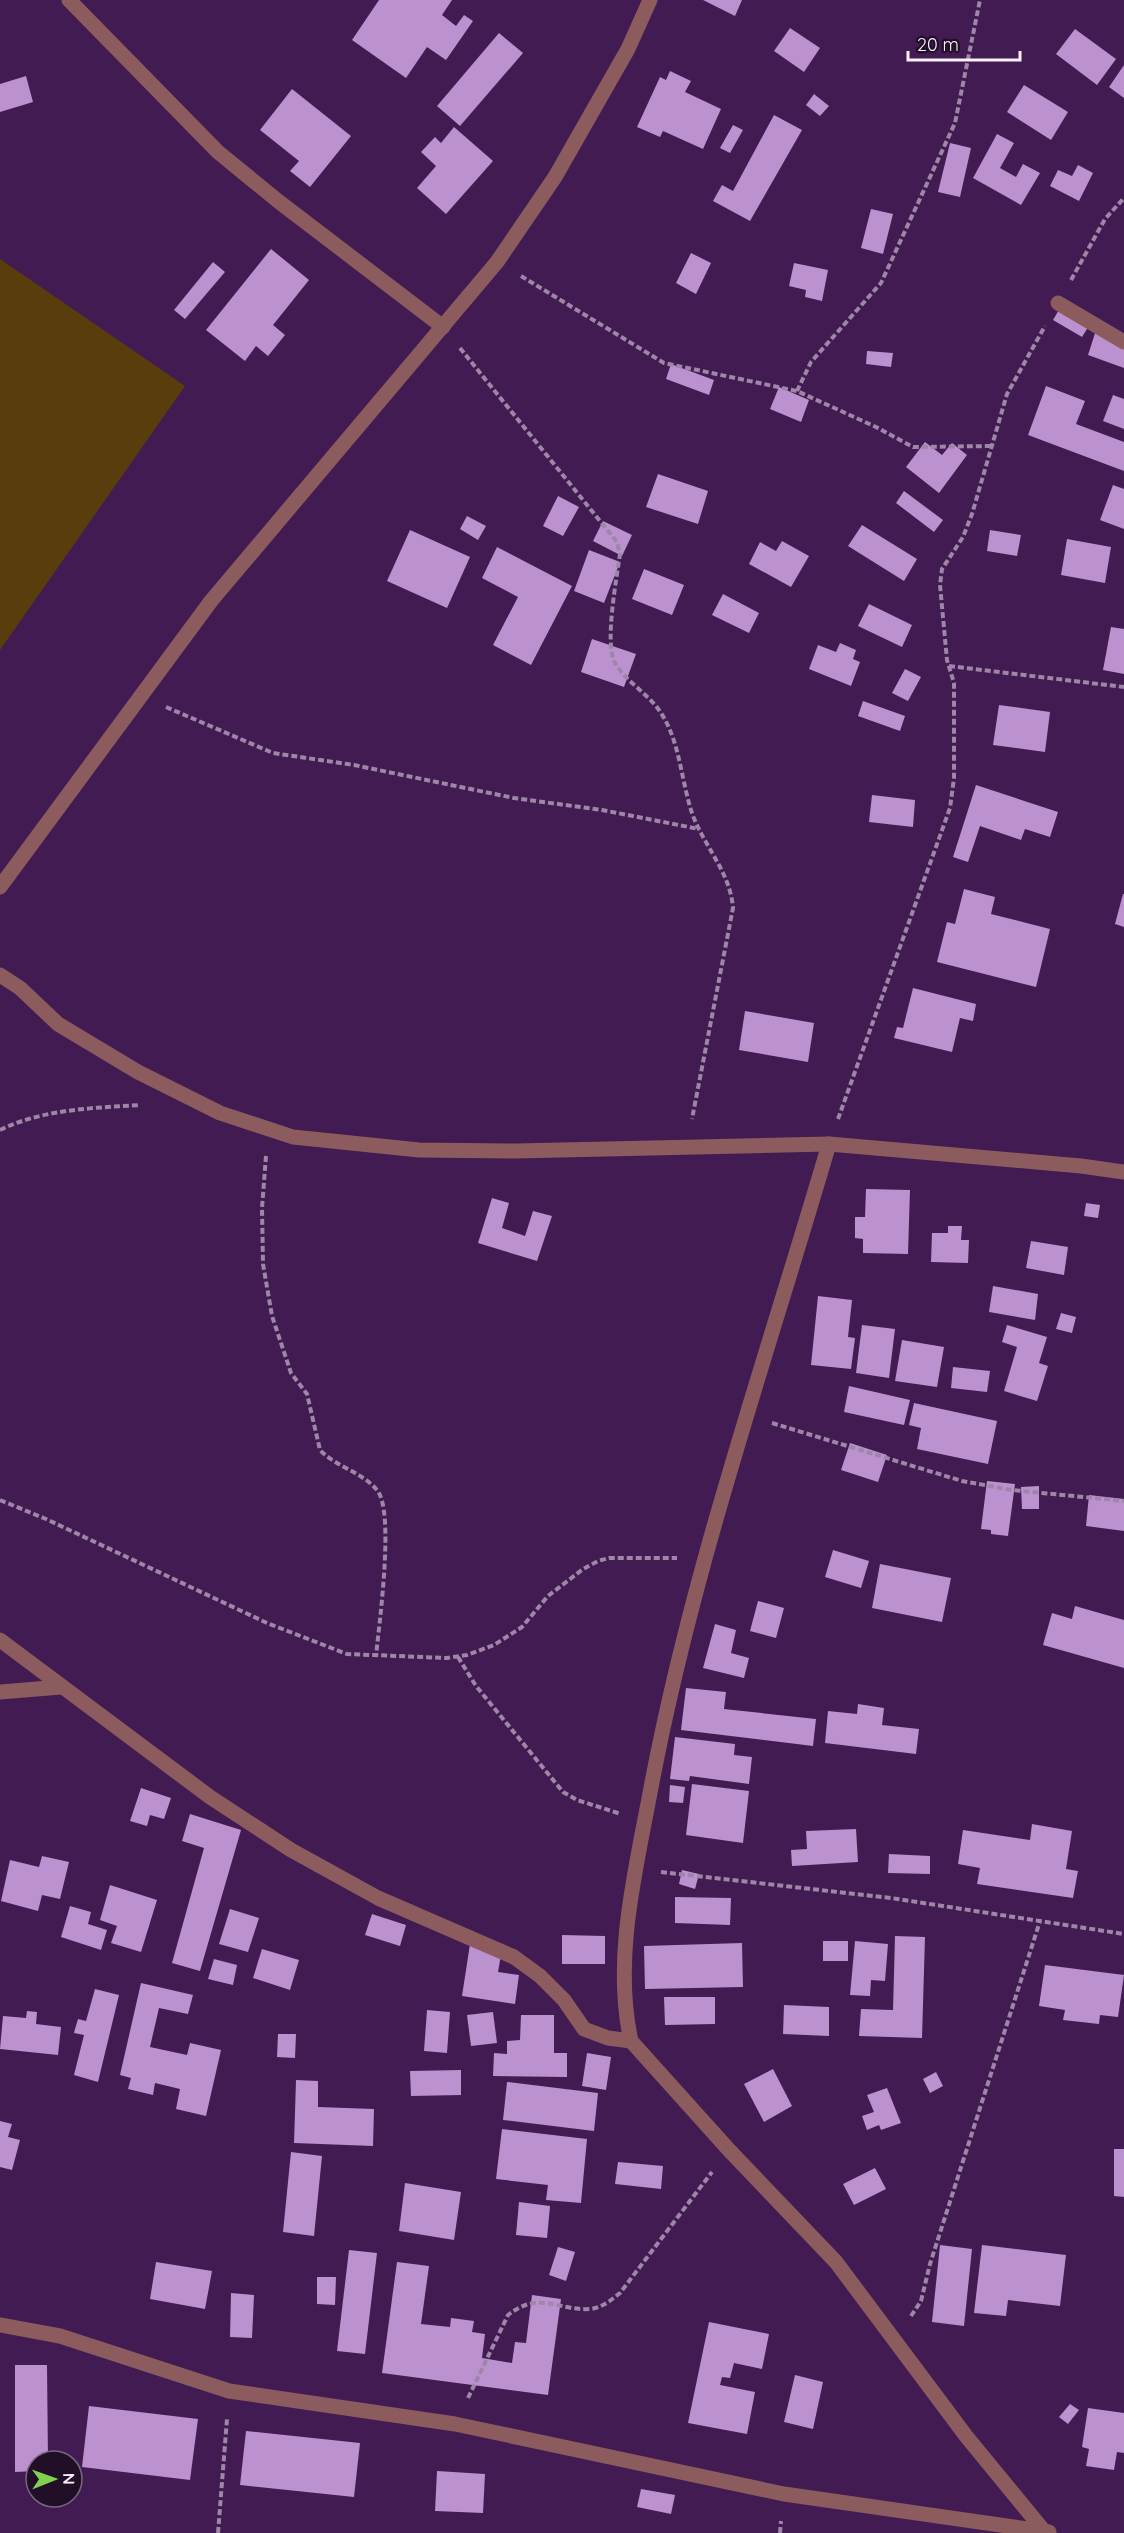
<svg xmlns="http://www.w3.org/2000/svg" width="1124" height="2533" font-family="Quicksand,sans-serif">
<rect width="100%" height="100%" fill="#411b51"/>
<path fill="#5a3d0d" d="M0,259L185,386L0,650Z"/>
<g fill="#bc91cf">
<path d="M379,0H452L442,15L456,26L464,15L473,21L446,60L427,47L406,78L352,40Z"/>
<path d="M703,0H742L735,16Z"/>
<path d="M790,28L820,48L804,72L774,51Z"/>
<path d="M1075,29L1116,59L1097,85L1056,54Z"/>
<path d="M499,33L523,53L460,126L437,106Z"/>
<path d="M1124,65V98L1109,87Z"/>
<path d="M670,71L691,81L685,92L721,109L703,149L663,131L660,137L637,127L660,77L666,80Z"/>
<path d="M26,76L33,102L0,112V84Z"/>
<path d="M1024,85L1068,112L1051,140L1007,112Z"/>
<path d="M292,89L351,136L310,187L290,171L299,161L260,130Z"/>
<path d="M814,94L829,106L820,116L806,105Z"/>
<path d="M774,115L802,130L750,221L713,201L722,185L733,191Z"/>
<path d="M733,125L743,130L730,153L720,148Z"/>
<path d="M454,127L493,161L446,214L417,188L436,166L421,152L435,137L441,143Z"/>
<path d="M997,134L1014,143L1000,168L1016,177L1023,164L1040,173L1021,205L973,178Z"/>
<path d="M950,143L971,148L960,197L938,192Z"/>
<path d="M1078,165L1093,173L1079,201L1050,186L1058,170L1072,176Z"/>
<path d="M871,209L893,214L883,254L861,248Z"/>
<path d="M271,249L309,280L273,325L285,335L268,356L256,346L245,361L206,330Z"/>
<path d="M691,253L711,263L696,294L676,283Z"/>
<path d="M213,262L225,272L185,319L174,310Z"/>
<path d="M794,263L828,270L822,301L805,297L806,290L789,286Z"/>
<path d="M1063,303L1092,321L1082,337L1053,320Z"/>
<path d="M1098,324L1124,334V368L1088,355Z"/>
<path d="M867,351L893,353L891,367L866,364Z"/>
<path d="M671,364L714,380L709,395L666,379Z"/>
<path d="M1046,386L1085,401L1076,424L1124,442V471L1028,435Z"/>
<path d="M779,387L809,400L801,422L770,409Z"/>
<path d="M1113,395L1124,399V429L1103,421Z"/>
<path d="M925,442L942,455L952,443L967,455L939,493L906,467Z"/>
<path d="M658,474L708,491L698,524L646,507Z"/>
<path d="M1113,485L1124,489V529L1100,520Z"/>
<path d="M904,491L943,520L934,532L896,503Z"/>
<path d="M558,496L579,507L563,536L543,526Z"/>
<path d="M467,516L486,526L478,540L460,529Z"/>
<path d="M603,521L632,535L622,556L593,541Z"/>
<path d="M862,525L917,559L904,581L848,546Z"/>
<path d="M410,530L470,557L447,608L387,581Z"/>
<path d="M990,530L1021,535L1017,556L987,551Z"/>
<path d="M1067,539L1111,547L1105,583L1061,575Z"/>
<path d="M782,541L809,556L791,587L749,564L760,542L776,551Z"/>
<path d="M497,547L572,586L531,665L493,645L518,597L482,578Z"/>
<path d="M589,550L620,562L604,603L574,591Z"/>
<path d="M644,569L684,585L672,615L632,599Z"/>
<path d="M723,594L759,613L749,633L712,615Z"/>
<path d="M869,604L912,625L902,647L858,626Z"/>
<path d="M1111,627L1124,629V674L1103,670Z"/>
<path d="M592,639L636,654L624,687L581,672Z"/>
<path d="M840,643L856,650L853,659L860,662L851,686L809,669L818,645L836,652Z"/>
<path d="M905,669L921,677L908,701L892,693Z"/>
<path d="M863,701L905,716L900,731L858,716Z"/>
<path d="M999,705L1050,712L1045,752L993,745Z"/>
<path d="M976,785L1058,812L1050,837L1025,829L1021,840L980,826L968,862L953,857Z"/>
<path d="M872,795L915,800L913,827L869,822Z"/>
<path d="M964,889L995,897L991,914L1050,929L1036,987L937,962L947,922L955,924Z"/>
<path d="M1123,894H1124V927L1115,924Z"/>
<path d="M913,988L976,1004L973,1021L960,1018L952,1052L894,1038L897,1027L903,1028Z"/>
<path d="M745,1011L814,1023L808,1062L739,1050Z"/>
<path d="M866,1189L910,1190L908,1254L863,1253V1239L855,1238V1217H865Z"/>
<path d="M492,1198L509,1203L502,1228L525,1236L533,1211L552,1216L537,1261L478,1243Z"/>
<path d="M1086,1203L1100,1205L1098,1218L1084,1216Z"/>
<path d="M948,1226H962L961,1240H969L968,1263L931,1262L932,1233H948Z"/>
<path d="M1031,1241L1068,1247L1064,1275L1026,1268Z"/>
<path d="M993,1286L1038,1294L1035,1320L989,1312Z"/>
<path d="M818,1296L852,1300L848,1337L855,1338L851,1369L811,1365Z"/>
<path d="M1061,1313L1076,1317L1072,1333L1056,1329Z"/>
<path d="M862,1325L895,1329L889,1378L856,1373Z"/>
<path d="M1007,1325L1047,1337L1039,1363L1048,1366L1037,1401L1004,1391L1017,1347L1002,1342Z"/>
<path d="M902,1340L944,1347L937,1387L895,1381Z"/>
<path d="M953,1367L990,1371L987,1392L951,1388Z"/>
<path d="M849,1386L910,1400L904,1425L844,1412Z"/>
<path d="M914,1403L997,1421L988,1464L917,1449L921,1428L909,1425Z"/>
<path d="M850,1443L887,1455L878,1482L841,1470Z"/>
<path d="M987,1481L1015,1484L1008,1536L991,1534V1530L981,1529Z"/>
<path d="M1039,1486V1509H1022L1021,1487Z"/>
<path d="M1089,1495L1124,1499V1531L1086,1526Z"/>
<path d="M833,1550L869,1561L861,1588L825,1577Z"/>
<path d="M880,1564L951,1578L942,1622L872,1608Z"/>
<path d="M758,1601L784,1608L776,1638L750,1631Z"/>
<path d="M1075,1606L1124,1620V1668L1043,1645L1052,1613L1072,1619Z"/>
<path d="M715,1624L736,1630L731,1653L749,1658L744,1678L703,1668Z"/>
<path d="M686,1688L726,1692L724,1709L816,1719L813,1746L681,1730Z"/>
<path d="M858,1704L884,1708L882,1725L919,1729L916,1754L825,1743L828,1711L857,1714Z"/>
<path d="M675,1737L735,1744L734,1755L752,1757L749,1784L690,1776L689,1781L670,1779Z"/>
<path d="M692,1784L749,1791L743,1843L686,1835Z"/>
<path d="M670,1785L685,1787L683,1803L669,1802Z"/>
<path d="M141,1788L171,1798L164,1819L150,1815L147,1826L130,1821Z"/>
<path d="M190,1814L241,1830L200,1971L172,1963L204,1848L182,1841Z"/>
<path d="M1032,1824L1072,1831L1066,1869L1078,1871L1073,1898L977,1884L980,1868L958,1864L963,1830L1030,1840Z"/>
<path d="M856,1829L858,1862L792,1866L791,1850L807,1849L806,1831Z"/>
<path d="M889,1854L930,1856V1874L888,1873Z"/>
<path d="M42,1856L69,1862L60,1899L42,1895L38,1911L1,1901L10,1860L39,1867Z"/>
<path d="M682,1870L699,1874L695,1889L679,1884Z"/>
<path d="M110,1885L157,1900L141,1952L111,1943L117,1926L100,1920Z"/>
<path d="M675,1897L731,1898L730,1925L675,1923Z"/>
<path d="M70,1906L91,1912L88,1924L107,1930L101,1950L61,1937Z"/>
<path d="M230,1909L259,1918L248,1952L219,1944Z"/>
<path d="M372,1914L406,1925L400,1946L365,1935Z"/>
<path d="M562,1935L605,1936V1964H562Z"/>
<path d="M895,1936L925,1937L922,2038L859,2036L861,2009L893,2010Z"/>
<rect x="823" y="1941" width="25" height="20"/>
<path d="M855,1941L888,1944L885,1981L871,1980L870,1996L850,1995Z"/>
<path d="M742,1943L743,1987L645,1989L644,1946Z"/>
<path d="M470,1944L502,1949L498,1972L519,1975L515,2004L462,1996Z"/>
<path d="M262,1949L299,1960L290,1990L253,1978Z"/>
<path d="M214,1959L237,1965L233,1985L208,1979Z"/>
<path d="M1045,1965L1124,1975L1118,2017L1100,2015L1099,2024L1063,2020L1065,2010L1039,2006Z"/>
<path d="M141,1983L193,1995L188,2014L159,2008L150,2047L187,2055L190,2043L221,2050L206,2116L176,2109L180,2089L155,2083L153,2095L128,2089L131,2078L120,2075Z"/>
<path d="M95,1989L119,1995L98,2082L74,2075L84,2035L74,2033L75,2029L78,2019L86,2021Z"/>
<path d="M664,1997H715V2024L665,2025Z"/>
<path d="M784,2005L829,2007V2036L783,2034Z"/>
<path d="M427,2010L450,2012L447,2053L424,2051Z"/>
<path d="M27,2011L37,2012L36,2024L61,2027L58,2055L0,2049L3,2016L26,2018Z"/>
<path d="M493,2012L497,2043L471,2046L467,2015Z"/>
<path d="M521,2015H554V2053H567V2077L493,2076L494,2053L507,2054V2041L520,2040Z"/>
<path d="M278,2034H296L295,2058L277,2057Z"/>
<path d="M587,2053L611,2057L606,2090L582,2086Z"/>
<path d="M773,2069L792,2106L764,2122L744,2084Z"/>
<path d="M461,2070V2095L411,2096L410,2071Z"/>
<path d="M936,2072L943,2086L930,2093L923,2079Z"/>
<path d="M296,2080L318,2081V2107L374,2109L373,2146L294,2143Z"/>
<path d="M507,2082L598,2093L594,2131L503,2120Z"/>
<path d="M887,2088L901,2123L881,2130L879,2125L867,2130L862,2116L874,2112L867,2095Z"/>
<path d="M0,2121L12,2124L8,2137L20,2140L12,2170L0,2167Z"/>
<path d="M502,2129L587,2139L581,2203L546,2200L548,2185L496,2179Z"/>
<path d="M1114,2149H1124V2197L1114,2196Z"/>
<path d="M291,2152L322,2156L314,2236L283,2232Z"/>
<path d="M618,2162L663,2166L661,2189L615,2184Z"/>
<path d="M875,2168L886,2189L854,2205L843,2184Z"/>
<path d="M405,2183L461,2192L454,2240L399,2231Z"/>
<path d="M519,2202L550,2206L547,2238L516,2235Z"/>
<path d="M940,2245L972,2249L964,2326L932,2322Z"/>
<path d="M982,2245L1066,2255L1060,2306L1008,2300L1006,2316L974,2313Z"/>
<path d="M558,2247L575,2252L566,2281L549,2275Z"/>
<path d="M349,2250L377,2253L365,2354L337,2351Z"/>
<path d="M156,2262L212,2271L205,2309L150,2299Z"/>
<path d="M397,2262L429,2266L421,2324L450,2327L451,2318L474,2321L472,2332L485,2334L482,2358L512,2363L515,2342L526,2343L532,2295L561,2299L548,2395L382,2373Z"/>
<path d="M317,2277H336L335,2305L317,2304Z"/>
<path d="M231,2293L254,2295L252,2338L230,2337Z"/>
<path d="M709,2322L769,2334L762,2369L734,2363L730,2378L722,2377L720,2385L755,2392L747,2434L688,2423Z"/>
<path d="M15,2365H47L48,2461H36V2471L15,2472Z"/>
<path d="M795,2375L823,2382L813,2429L784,2422Z"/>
<path d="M1070,2404L1079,2410L1068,2424L1059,2417Z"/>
<path d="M89,2406L198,2419L190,2480L82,2467Z"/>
<path d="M1088,2408L1124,2413V2453L1117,2452L1114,2470L1086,2466L1089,2449L1082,2447Z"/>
<path d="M246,2431L360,2443L354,2497L240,2485Z"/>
<path d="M437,2471L485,2474L483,2513L435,2511Z"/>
<path d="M641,2489L675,2495L671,2514L637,2507Z"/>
</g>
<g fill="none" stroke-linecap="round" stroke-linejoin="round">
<g stroke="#9d86a8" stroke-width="4" stroke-dasharray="6 3" stroke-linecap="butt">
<path d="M521,276L664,363L797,391L876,427L913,447L993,446"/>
<path d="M1071,280L1105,219L1124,198"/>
<path d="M460,348L617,542L620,554C617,577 604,643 615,663C626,682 649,694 661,713C680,742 681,780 692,813C704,847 730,871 733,908L692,1119"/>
<path d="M797,391L811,362L881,283L955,123L980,0"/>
<path d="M949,666L1124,687"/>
<path d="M166,707L273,753L354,765L514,798L602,810L699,829"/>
<path d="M838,1119L950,808L954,778V683L947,660L940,585L942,569L963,537L972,514L1007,394L1045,326"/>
<path d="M0,1130C43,1109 93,1108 140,1105"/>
<path d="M266,1156L262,1208L263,1264L272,1316L291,1373L307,1394L320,1450C336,1467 362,1472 377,1490C395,1511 379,1625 376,1656"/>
<path d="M772,1423L962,1481L1012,1490L1124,1501"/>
<path d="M0,1500L46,1519L267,1623L347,1654L447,1658L467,1655L494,1645L522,1627L548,1596L583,1569L598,1561L609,1558H677"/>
<path d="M458,1657L476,1686L563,1792L577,1800L621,1814"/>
<path d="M661,1872L891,1898L1124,1934"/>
<path d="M911,2316L921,2301L930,2264L1040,1921"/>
<path d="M468,2398L508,2315C540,2290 557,2311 590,2309C602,2308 611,2300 620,2293L712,2172"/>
<path d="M218,2533L227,2419"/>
<path d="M780,2533L781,2521"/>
</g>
<g stroke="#8b5b5e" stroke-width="15">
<path d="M69,0L218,152L278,201L443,327"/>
<path d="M1058,303L1124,342"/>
<path d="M0,887L211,601L497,262L555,177L628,49L650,0"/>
<path d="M0,975L20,988L58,1024L138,1072L220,1113L293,1137L419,1150L516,1151L829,1144L1081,1166L1124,1172"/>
<path d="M829,1144C766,1360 691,1572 650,1793C635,1873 613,1960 631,2041L729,2150L836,2262L966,2436L1044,2531"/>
<path d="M0,1640L210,1797L291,1850L378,1898L514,1957L540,1976L564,2000L584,2029L608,2038L631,2041"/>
<path d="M0,1692L61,1687"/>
<path d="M0,2325L60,2336L229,2391L455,2424L784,2494L1049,2532"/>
</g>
</g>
<g transform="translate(54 2479) rotate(89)"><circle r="28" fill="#200f27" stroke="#77697d" stroke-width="1.5"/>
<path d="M0-4.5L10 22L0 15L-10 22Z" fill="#82d04f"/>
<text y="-9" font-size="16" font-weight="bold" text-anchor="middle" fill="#faf1ff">N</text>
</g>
<path d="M908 51v9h112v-9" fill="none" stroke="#faf1ff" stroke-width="3"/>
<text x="917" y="51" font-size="18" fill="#faf1ff" stroke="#200f27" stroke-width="4.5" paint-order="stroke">20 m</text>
</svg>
